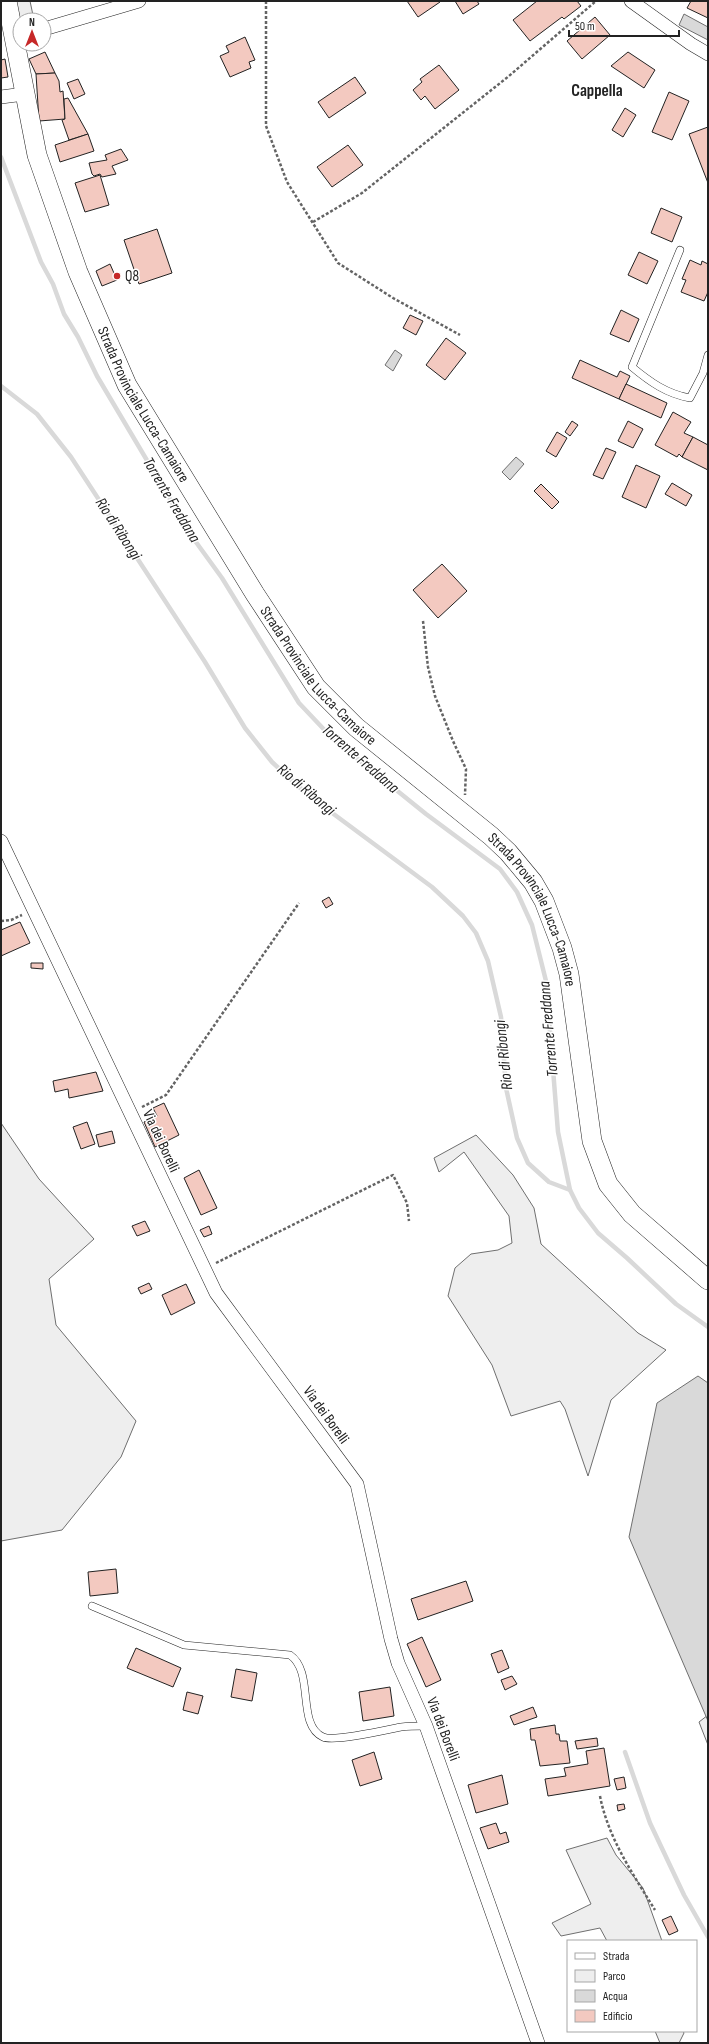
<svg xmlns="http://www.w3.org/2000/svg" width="709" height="2044" font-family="'Sofia Sans Condensed',sans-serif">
<rect width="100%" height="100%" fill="#fff"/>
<g fill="#eee" stroke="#6f6f6f">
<path d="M1,1123L39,1179L94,1239L49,1279L56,1325L136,1421L121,1457L62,1530L1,1541Z"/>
<path d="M476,1135L513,1175L534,1208L541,1244L638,1333L666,1350L611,1400L588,1476L565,1409L560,1401L511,1416L492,1365L448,1296L455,1268L471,1254L498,1250L512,1243L509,1216L464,1152L439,1172L434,1158Z"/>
<path d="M708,1715V1745L699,1722Z"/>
<path d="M607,1838L616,1855L643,1888L662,1941H607L600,1928L561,1936L552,1923L591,1904L566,1850Z"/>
<path d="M655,2031H683L684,2033L679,2043H660Z"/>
</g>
<path fill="#ededed" stroke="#6f6f6f" d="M10,1H30L34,20H20Z"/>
<g fill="#d9d9d9" stroke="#6f6f6f">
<path d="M684,14L708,27V40L679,25Z"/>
<path d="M395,350L402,355L393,371L385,365Z"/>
<path d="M516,457L524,464L510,480L502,472Z"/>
<path d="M698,1376L708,1383V1721L629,1537L657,1403Z"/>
</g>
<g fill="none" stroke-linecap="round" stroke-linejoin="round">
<g stroke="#d9d9d9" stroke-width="4.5">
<path d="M1,157L41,262L53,284L64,314L78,337L97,376L193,538L222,578L299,703L333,739L426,814L500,869L517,892L532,925L546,981L558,1132L570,1190L579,1208L598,1233L627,1258L676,1304L708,1327"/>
<path d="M1,386L37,414L71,457L205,662L245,728L272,762L308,795L432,887L463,916L476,933L488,961L501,1017L506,1088L517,1138L528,1163L549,1182L570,1190"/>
<path d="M625,1752L650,1823L684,1895L708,1937"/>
</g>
</g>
<g fill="#f3c9c0" stroke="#222">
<path d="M407,1H439L440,2L418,17Z"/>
<path d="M455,1H477L479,4L463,14Z"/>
<path d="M537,1H577L581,6L564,19L562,17L530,41L513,20Z"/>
<path d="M691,1H708V18L687,8Z"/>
<path d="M595,17L610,35L582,59L567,41Z"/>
<path d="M245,37L255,60L249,62L251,68L230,77L220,56L229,52L226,46Z"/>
<path d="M45,52L55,73L36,74L29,59Z"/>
<path d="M628,52L655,70L644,88L611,66Z"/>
<path d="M5,59L8,77L1,78V60Z"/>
<path d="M439,65L459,90L435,109L425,96L421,100L413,90L422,82L420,79Z"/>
<path d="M55,73L59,81L60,92L63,91L65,119L39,121L36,74Z"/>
<path d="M355,77L366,93L329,118L318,102Z"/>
<path d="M78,79L85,94L74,99L67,83Z"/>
<path d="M669,92L689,101L672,140L652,132Z"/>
<path d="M68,98L88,134L69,140L62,120L65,119L64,99Z"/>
<path d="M625,108L636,115L623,137L612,130Z"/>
<path d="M708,127V183L689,134Z"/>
<path d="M88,134L94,151L60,162L55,145Z"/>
<path d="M348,145L363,165L332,187L317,167Z"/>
<path d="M121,149L128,160L112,166L116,174L102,177L100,174L94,176L92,174L89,163L107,160L105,155Z"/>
<path d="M100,175L109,205L85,212L75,183Z"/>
<path d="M661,208L682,217L672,242L651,233Z"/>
<path d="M157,229L172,273L139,284L124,240Z"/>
<path d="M639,252L658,261L647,284L628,275Z"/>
<path d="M690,260L701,265L702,261L708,264V292L704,301L681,292L686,280L682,279Z"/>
<path d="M110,264L117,280L102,286L96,271Z"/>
<path d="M621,310L639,319L629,342L610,334Z"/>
<path d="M410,315L423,321L416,335L403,328Z"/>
<path d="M446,338L466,353L445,380L426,365Z"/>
<path d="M580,360L617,377L620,371L630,376L619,399L572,378Z"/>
<path d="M626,384L667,403L661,418L619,399Z"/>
<path d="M673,412L691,422L684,433L693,437L682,457L679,454L677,457L655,445Z"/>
<path d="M572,421L578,425L570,436L565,432Z"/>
<path d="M628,421L643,429L633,448L618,441Z"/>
<path d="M557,432L567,438L556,457L546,451Z"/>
<path d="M693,437L708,445V470L682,457Z"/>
<path d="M606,448L616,452L603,479L593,475Z"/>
<path d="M636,465L660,476L646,508L622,497Z"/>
<path d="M672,483L692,495L686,506L665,494Z"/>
<path d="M541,484L559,502L552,509L534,491Z"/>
<path d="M442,564L467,591L438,618L413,590Z"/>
<path d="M329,897L333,904L326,908L322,901Z"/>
<path d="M20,922L30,943L1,956V930Z"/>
<path d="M31,963H43V969L31,968Z"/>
<path d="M96,1072L103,1091L69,1098L68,1089L55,1092L53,1081Z"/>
<path d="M164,1103L179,1135L155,1147L144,1122L157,1116L153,1108Z"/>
<path d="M87,1122L95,1144L81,1149L73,1127Z"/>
<path d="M112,1131L115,1143L99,1147L96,1135Z"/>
<path d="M199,1170L217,1208L201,1215L184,1178Z"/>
<path d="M145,1221L150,1231L137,1236L132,1226Z"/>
<path d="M209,1226L212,1234L204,1237L200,1230Z"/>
<path d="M149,1283L152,1289L141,1294L138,1288Z"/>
<path d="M186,1284L195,1303L171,1315L162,1295Z"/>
<path d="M116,1569L118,1593L90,1596L88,1572Z"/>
<path d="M466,1581L473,1601L418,1620L411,1599Z"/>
<path d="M422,1637L441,1680L426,1687L407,1644Z"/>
<path d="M136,1648L181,1668L173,1687L127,1668Z"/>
<path d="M502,1650L509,1668L498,1673L491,1654Z"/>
<path d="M236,1669L257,1673L252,1701L231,1697Z"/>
<path d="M512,1676L517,1684L505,1690L501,1680Z"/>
<path d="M390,1687L394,1716L363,1721L359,1692Z"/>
<path d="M187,1692L203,1696L198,1714L183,1710Z"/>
<path d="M533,1707L537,1717L514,1725L510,1716Z"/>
<path d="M555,1725L556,1734H559L560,1741H567L570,1763L540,1766L535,1740H531L530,1729Z"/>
<path d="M597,1738L598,1746L577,1749L575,1741Z"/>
<path d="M604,1748L610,1786L548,1796L545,1779L566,1776L564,1768L588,1764L586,1751Z"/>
<path d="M374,1752L382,1779L360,1786L352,1760Z"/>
<path d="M502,1775L508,1804L476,1813L468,1785Z"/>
<path d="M624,1777L626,1788L617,1790L614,1779Z"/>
<path d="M624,1804L625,1809L618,1811L617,1805Z"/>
<path d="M496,1823L500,1834L506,1832L509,1842L488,1849L480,1828Z"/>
<path d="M671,1916L678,1931L669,1935L662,1920Z"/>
</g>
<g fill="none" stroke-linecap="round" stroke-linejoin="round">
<defs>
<g id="service">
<path d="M680,250L632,367C650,382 667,394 690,398L703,373L708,355"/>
<path d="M92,1606L184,1645L290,1655C315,1672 296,1725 323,1737C334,1742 386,1730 401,1727C409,1726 418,1726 426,1726"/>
</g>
<g id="minor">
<path d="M631,1L691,44L708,54"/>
<path d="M44,29L139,1"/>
<path d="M1,97L24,94"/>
<path d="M1,841L216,1293L357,1484L391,1639L398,1663L426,1726L538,2043"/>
</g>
<g id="secondary">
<path id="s1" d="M7,1L37,155L78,272L127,385L255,594L316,687L356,727L491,836L508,852L533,882L544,901L562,948L569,974L592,1141L608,1184L632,1214L708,1280"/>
</g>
</defs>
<use href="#service" stroke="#222" stroke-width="8"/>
<use href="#minor" stroke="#222" stroke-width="14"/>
<use href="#secondary" stroke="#222" stroke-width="20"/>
<g stroke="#646464" stroke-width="2.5" stroke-dasharray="3 2" stroke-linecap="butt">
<path d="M266,1V126L287,182L338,263L393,298L460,335"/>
<path d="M313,222L362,193L509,76L596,1"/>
<path d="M423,621L428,667L435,696L453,741L466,769L465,795"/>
<path d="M1,921L11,920L22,915"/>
<path d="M142,1107L166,1095L299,903"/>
<path d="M216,1263L393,1175L407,1203L409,1221"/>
<path d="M600,1796C608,1838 633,1874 655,1910"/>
</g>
<use href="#service" stroke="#fff" stroke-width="7"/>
<use href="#minor" stroke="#fff" stroke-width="13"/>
<use href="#secondary" stroke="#fff" stroke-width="19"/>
</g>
<circle fill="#c62828" stroke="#fff" stroke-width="1.5" cx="117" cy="276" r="4"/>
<g text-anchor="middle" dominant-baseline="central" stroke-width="3" stroke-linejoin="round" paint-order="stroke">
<g font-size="15" fill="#222" stroke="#fff" text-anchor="start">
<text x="125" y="276">Q8</text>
</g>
<g font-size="15" fill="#222" stroke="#fff">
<text stroke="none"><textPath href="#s1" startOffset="429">Strada Provinciale Lucca-Camaiore</textPath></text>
<text stroke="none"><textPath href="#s1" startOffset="753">Strada Provinciale Lucca-Camaiore</textPath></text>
<text stroke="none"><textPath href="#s1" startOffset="1077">Strada Provinciale Lucca-Camaiore</textPath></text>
<text transform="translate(161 1141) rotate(65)">Via dei Borelli</text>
<text transform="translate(326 1415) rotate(54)">Via dei Borelli</text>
<text transform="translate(443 1729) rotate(69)">Via dei Borelli</text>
</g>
<g font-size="16" font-style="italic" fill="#222" stroke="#fff">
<text transform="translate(171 500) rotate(59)">Torrente Freddana</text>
<text transform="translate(118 529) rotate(57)">Rio di Ribongi</text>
<text transform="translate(360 759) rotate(41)">Torrente Freddana</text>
<text transform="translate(306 790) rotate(40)">Rio di Ribongi</text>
<text transform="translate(549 1029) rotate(-95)">Torrente Freddana</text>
<text transform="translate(504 1055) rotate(-96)">Rio di Ribongi</text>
</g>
<g font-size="17" font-weight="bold" fill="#222" stroke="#fff">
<text x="597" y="91">Cappella</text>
</g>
</g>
<rect width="709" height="2044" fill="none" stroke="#222222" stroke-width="4"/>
<rect x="567" y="1940" width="130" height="92" fill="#ffffff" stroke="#a7a7a7"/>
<rect x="575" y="1953" width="20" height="6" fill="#ffffff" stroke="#a7a7a7"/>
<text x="603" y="1960" font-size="12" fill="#222222">Strada</text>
<rect x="575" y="1970" width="20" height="12" fill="#eeeeee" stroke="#a7a7a7"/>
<text x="603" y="1980" font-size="12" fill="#222222">Parco</text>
<rect x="575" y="1990" width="20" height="12" fill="#d9d9d9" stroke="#a7a7a7"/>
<text x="603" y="2000" font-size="12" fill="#222222">Acqua</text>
<rect x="575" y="2010" width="20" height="12" fill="#f3c9c0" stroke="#a7a7a7"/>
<text x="603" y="2020" font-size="12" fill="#222222">Edificio</text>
<g transform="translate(32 32)"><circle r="19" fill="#ffffff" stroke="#a7a7a7"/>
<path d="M0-3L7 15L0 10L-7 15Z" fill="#c62828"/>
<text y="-6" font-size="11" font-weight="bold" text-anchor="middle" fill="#222222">N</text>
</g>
<path d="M569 30v6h110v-6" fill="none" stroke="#222222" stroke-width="2"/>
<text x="575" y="30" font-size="12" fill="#222222" stroke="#ffffff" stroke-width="3" paint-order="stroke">50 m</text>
</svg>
